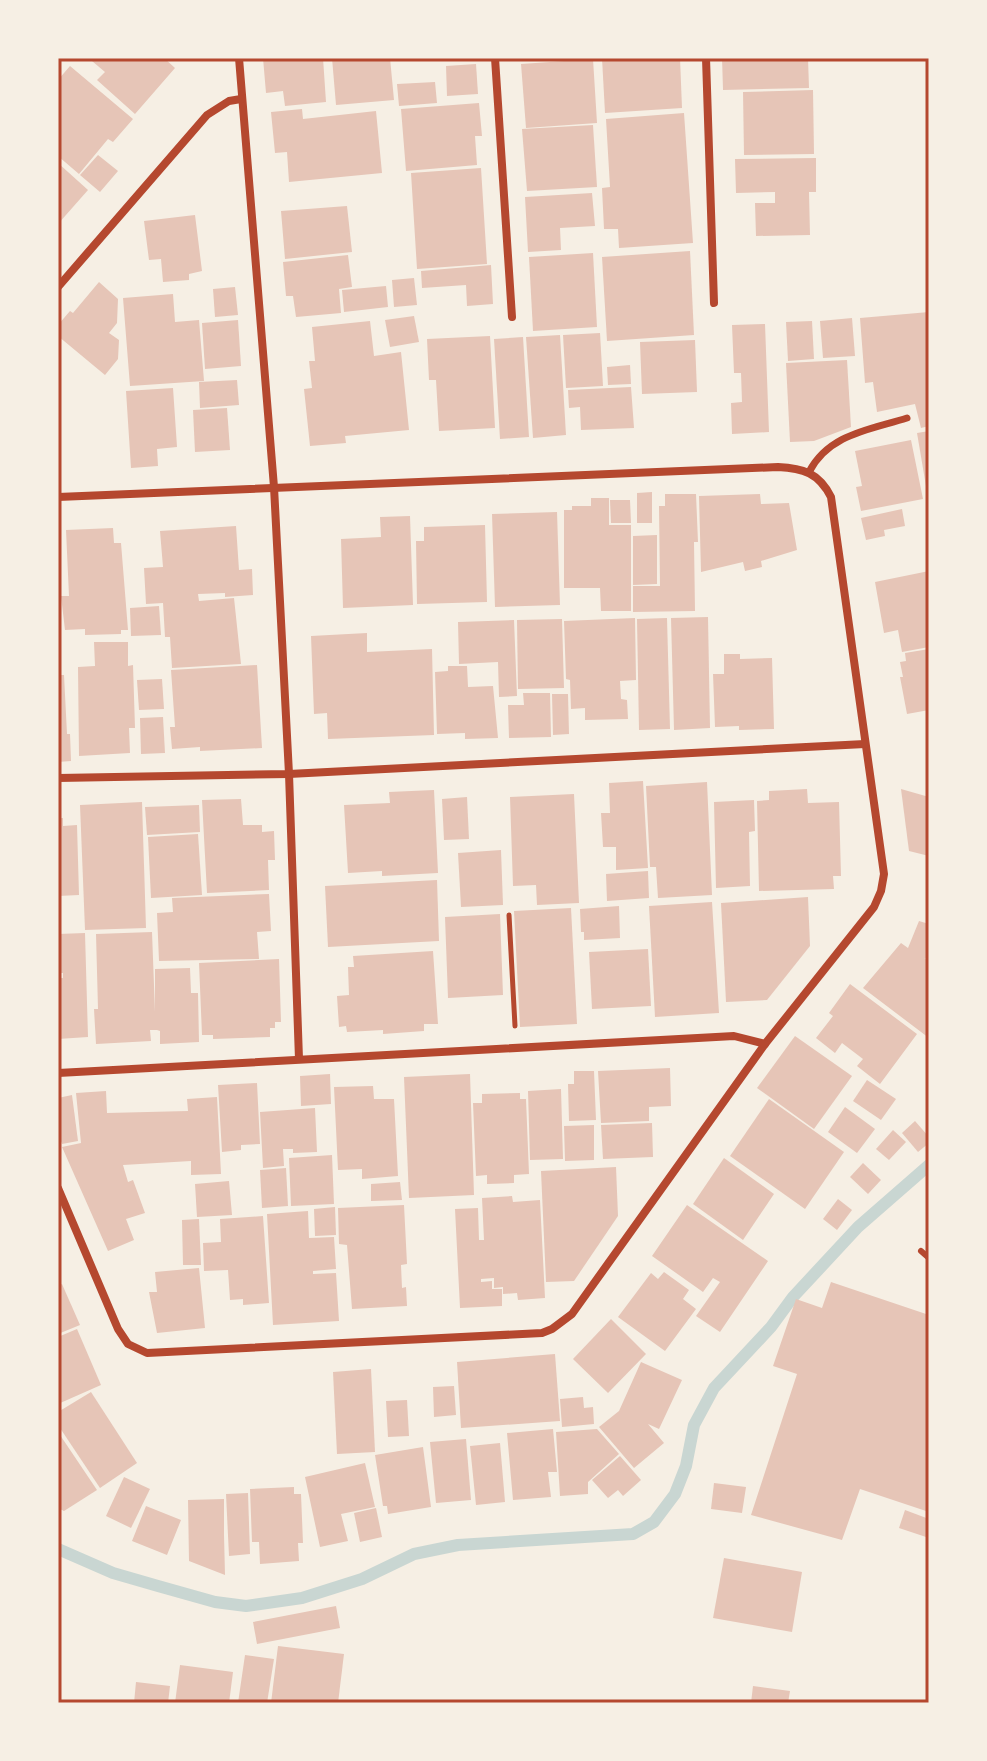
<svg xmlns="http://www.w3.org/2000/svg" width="987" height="1761" font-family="Bitter,serif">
<rect width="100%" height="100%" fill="#f6efe4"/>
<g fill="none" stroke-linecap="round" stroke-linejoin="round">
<path stroke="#c9d6d2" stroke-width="12" d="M58,1549L113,1573L158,1586L215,1602L246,1606L302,1598L362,1579L414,1554L458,1545L633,1534L654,1522L675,1494L686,1466L694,1425L714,1388L771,1327L793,1297L858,1227L929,1165"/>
</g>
<g fill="#e6c5b7">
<path d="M95,58H164L175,68L135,114L97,80L105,72L92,61Z"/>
<path d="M263,58H323L326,102L285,106L283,91L266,93Z"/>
<path d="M332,58H390L394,100L336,105Z"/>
<path d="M602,58H680L682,108L605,113Z"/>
<path d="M722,58H808L809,88L723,90Z"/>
<path d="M593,59L597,123L526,128L521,64Z"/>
<path d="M476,64L478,94L447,96L446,66Z"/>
<path d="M70,66L133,119L113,142L108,139L79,174L58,156V80Z"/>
<path d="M435,82L437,103L399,106L397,84Z"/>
<path d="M813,90L814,154L744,155L743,92Z"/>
<path d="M479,103L482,136H475L477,165L406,171L401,109Z"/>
<path d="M302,109L303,119L376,111L382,173L289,182L287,152L275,153L271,112Z"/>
<path d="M684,113L693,243L619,248L618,229H604L602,188L610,187L606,119Z"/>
<path d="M593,125L597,187L527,191L522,129Z"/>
<path d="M98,155L118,171L100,192L80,175Z"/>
<path d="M816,158V192H809L810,235L756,236L755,203H775V192L736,193L735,159Z"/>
<path d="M58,163L88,190L58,224Z"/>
<path d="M481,168L487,264L417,269L411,173Z"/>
<path d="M592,193L595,226L560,228L561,250L528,252L525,197Z"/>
<path d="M347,206L352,252L285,259L281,211Z"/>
<path d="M195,215L202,271L189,274V280L163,282L161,259L149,260L144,221Z"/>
<path d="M690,251L694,335L607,341L602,257Z"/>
<path d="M593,253L597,327L533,331L529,257Z"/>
<path d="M348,255L352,287L339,289L341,313L296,317L293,296H286L283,262Z"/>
<path d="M491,265L493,304L467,306L466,285L422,288L421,271Z"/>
<path d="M414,278L417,305L394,307L392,280Z"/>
<path d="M99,282L118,299L117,323L109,333L119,340L118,359L105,375L58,336V325L70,311L73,313Z"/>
<path d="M386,286L388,307L344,312L342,290Z"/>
<path d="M235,287L238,315L215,317L213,289Z"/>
<path d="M173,294L175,322L199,320L204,381L130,386L123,298Z"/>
<path d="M929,312V426L921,428L915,404L877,412L873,382L865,383L860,318Z"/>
<path d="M414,316L419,342L390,347L385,320Z"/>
<path d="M852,318L855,356L823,358L820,321Z"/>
<path d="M238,320L241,366L205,369L202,323Z"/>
<path d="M370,321L374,356L401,352L409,430L345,436L346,443L310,446L304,389L312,388L309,361H315L312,327Z"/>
<path d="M812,321L814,359L788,361L786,322Z"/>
<path d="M765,324L769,432L732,434L731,403L742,402L741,373H734L732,325Z"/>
<path d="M600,333L603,386L566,388L563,335Z"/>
<path d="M560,335L566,435L533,438L526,337Z"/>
<path d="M490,336L495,428L439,431L436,380H429L427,339Z"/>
<path d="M523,337L529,437L500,439L494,339Z"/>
<path d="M695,340L697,392L642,394L640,342Z"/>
<path d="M847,360L851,427L814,441L790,442L786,363Z"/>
<path d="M630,365L631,384L608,385L607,367Z"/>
<path d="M237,380L239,405L200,408L199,382Z"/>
<path d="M631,387L634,428L581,430L580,407L569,408L568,390Z"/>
<path d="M173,388L177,447L157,449L158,466L131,468L126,391Z"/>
<path d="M227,408L230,450L195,452L193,410Z"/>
<path d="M929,431V492H927L917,433Z"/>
<path d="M911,440L923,499L861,511L856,487L862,486L855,451Z"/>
<path d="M652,492V523H637V493Z"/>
<path d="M665,494H696L698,542H694L695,611L633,612V586H660L659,506H665Z"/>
<path d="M760,494L761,504L789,503L797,550L761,561L762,567L745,571L743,562L701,572L699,496Z"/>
<path d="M591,498H609V525H631V611H601L600,588H564V510H572V506H591Z"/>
<path d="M610,500H630L631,523H611Z"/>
<path d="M902,509L905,526L884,530L885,536L866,540L861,518Z"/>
<path d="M557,512L560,605L495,607L492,514Z"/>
<path d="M410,516L413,605L343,608L341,539L381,537L380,517Z"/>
<path d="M485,525L487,602L417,604L416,541H424V527Z"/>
<path d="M236,526L239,570L252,569L253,595L225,597V593L198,594L199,601L234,598L241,664L172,668L170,637H165L163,603L146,604L144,568L163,567L160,531Z"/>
<path d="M113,528L114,543H121L128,630H121V634L85,635V629L65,630L61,596H69L66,530Z"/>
<path d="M657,535V584L633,585V536Z"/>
<path d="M929,571V647L902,652L898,630L884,633L875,582Z"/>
<path d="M159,606L161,635L131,636L130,608Z"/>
<path d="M708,617L710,728L674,730L671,618Z"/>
<path d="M635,618L636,680L620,681L621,699L627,700L628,719L585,720V708L571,709L570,680L566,679L564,621Z"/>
<path d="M667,618L670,729L639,730L637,619Z"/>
<path d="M562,619L564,688L518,689L517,620Z"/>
<path d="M514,620L517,696L499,697L498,662L459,664L458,622Z"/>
<path d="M367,633V652L432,649L434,735L328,739L327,713L314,714L311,636Z"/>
<path d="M94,642H128V666L133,665L135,728H129L130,753L79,756L78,667L95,666Z"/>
<path d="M929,649V710L907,714L900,677H903L900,662L906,661L905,653Z"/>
<path d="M724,654H740V659L772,658L774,729L739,730V726L715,727L713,674H724Z"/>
<path d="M257,665L262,748L200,751V747L172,749L170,727H175L171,670Z"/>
<path d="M448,666H467L468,687L493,686L498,738L465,739V733L437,734L435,672L448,671Z"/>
<path d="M58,675H64L67,734H70L71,761L58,762Z"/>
<path d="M162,679L164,709L139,710L137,680Z"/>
<path d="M523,693H550L551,737L509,738L508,705H524Z"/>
<path d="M552,694H568L569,734L553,735Z"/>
<path d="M163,717L165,753L141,754L140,718Z"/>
<path d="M643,781L648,868L616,870V847H603L601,813H610L609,783Z"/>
<path d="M707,782L712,895L658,898L656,867H650L646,786Z"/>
<path d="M807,789L808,803L839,802L841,876H833L834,889L759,891L757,801L769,800V791Z"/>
<path d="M901,789L929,797V856L909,851Z"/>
<path d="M434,790L438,873L382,876V871L348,873L344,805L390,803L389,792Z"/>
<path d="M574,794L579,903L537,905L536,885L513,886L510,797Z"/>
<path d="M467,797L469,839L444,840L442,799Z"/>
<path d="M241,799L243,825H262V832L274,831L275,860H268L269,890L207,893L202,800Z"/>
<path d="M754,800L755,831L749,832L750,886L716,888L714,802Z"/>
<path d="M142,802L146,928L85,930L80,805Z"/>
<path d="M199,805L200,832L147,835L145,807Z"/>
<path d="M58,818H63V826L77,825L79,895L58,896Z"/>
<path d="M198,834L202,895L151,898L148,837Z"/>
<path d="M501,850L503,905L461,907L458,853Z"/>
<path d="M648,871L649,898L607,901L606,874Z"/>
<path d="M437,880L439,941L328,947L325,886Z"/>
<path d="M269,894L271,931L257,932L259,959L159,961L157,913L173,912L172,898Z"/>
<path d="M808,897L810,946L767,1000L726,1002L721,903Z"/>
<path d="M712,902L719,1013L655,1017L649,906Z"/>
<path d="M619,906L620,938L584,940V932H581L580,909Z"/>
<path d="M571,908L577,1024L520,1027L514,911Z"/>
<path d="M500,914L503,995L448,998L445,917Z"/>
<path d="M919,921L929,924V960L924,958L929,961V1038L863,988L901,943L908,948Z"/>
<path d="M152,932L155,1012V969L190,968L191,993H198L199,1042L160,1044V1031L157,1030H150L151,1041L96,1044L94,1009H98L96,934Z"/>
<path d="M85,933L88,1037L58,1039V978H63V973H58V934Z"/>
<path d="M648,949L651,1006L592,1009L589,952Z"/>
<path d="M433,951L438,1024H424V1031L383,1034V1030L347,1032L346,1026L339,1027L337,996L349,995L348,967H354L353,956Z"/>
<path d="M279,959L281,1022H275V1028H270V1037L213,1039V1035H202L199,963Z"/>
<path d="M850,984L917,1034L880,1084L857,1066L863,1059L842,1043L835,1053L816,1038L833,1016L829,1013Z"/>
<path d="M795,1036L852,1076L814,1129L757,1088Z"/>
<path d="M670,1068L671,1106L649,1107V1121L601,1123L598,1071Z"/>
<path d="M574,1071H594L596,1120L569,1121L568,1084H574Z"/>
<path d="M330,1074L331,1104L301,1106L300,1076Z"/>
<path d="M470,1074L474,1195L409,1198L404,1077Z"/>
<path d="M867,1080L896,1099L881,1120L853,1101Z"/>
<path d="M257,1083L260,1144L241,1145V1150L222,1152L218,1085Z"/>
<path d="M373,1086L374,1099H394L398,1176L362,1179V1169L338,1170L334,1087Z"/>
<path d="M561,1089L563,1159L530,1160L528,1091Z"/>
<path d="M106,1091L107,1113L188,1111L187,1099L217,1097L221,1174L191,1175V1161L123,1165L128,1182L133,1180L145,1213L126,1219L134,1240L108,1251L62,1147L81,1143L76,1093Z"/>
<path d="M520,1093V1099H526L529,1174L514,1175V1183L487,1184V1175L476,1176L473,1103H482V1094Z"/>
<path d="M72,1095L78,1141L62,1144L58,1134V1098Z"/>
<path d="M769,1099L844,1152L805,1209L730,1156Z"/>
<path d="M845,1107L875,1129L857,1153L828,1132Z"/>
<path d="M315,1108L317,1152L293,1153V1149H283L284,1166L263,1168L260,1112Z"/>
<path d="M915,1121L929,1137V1143L918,1152L902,1133Z"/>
<path d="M652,1123L653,1157L603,1159L601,1125Z"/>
<path d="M594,1125V1160L565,1161L564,1126Z"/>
<path d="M893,1130L906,1142L889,1160L876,1149Z"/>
<path d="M332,1155L334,1204L291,1206L289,1158Z"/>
<path d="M724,1158L774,1194L743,1240L693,1204Z"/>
<path d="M863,1163L881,1180L868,1194L850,1177Z"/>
<path d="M616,1167L618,1216L574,1281L546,1282L541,1171Z"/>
<path d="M286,1168L288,1206L262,1208L260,1170Z"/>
<path d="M229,1181L232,1215L197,1217L195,1184Z"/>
<path d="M400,1182L402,1200L371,1201V1184Z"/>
<path d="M512,1196L513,1202L540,1200L545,1298L518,1300L517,1293L503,1294V1287L494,1288V1278L481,1279V1282L492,1281V1289H502V1306L460,1308L455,1209L478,1208L479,1240H484L482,1198Z"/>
<path d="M838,1199L852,1210L837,1230L823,1219Z"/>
<path d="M404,1205L407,1264L401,1265L402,1288L406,1287L407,1306L352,1309L347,1245L339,1244L338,1208Z"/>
<path d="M687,1205L768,1261L720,1332L696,1316L720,1282L713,1278L703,1292L652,1256Z"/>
<path d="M335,1207L336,1235L315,1236L314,1209Z"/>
<path d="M308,1211L309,1238L334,1237L336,1269L313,1271V1274L336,1273L339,1321L273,1325L267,1214Z"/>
<path d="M263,1216L269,1303L243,1305V1299L230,1300L228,1270L204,1271L203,1243L221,1242L220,1219Z"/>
<path d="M199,1219L201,1265H183L182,1220Z"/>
<path d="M199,1268L205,1328L157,1333L149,1292H157L155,1272Z"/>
<path d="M664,1272L689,1290L683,1299L696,1309L665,1351L618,1317L651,1273L658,1279Z"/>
<path d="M831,1282L929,1315V1512L860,1489L842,1540L751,1515L797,1374L773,1366L796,1299L822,1308Z"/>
<path d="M62,1284L80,1325L58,1334V1286Z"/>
<path d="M611,1319L646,1354L608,1393L573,1359Z"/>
<path d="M77,1329L101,1385L58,1404V1337Z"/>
<path d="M555,1354L560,1421L461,1428L457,1362Z"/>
<path d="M641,1362L682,1380L659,1429L648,1424L664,1443L634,1468L599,1427L619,1411Z"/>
<path d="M371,1369L375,1452L337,1454L333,1372Z"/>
<path d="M454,1386L456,1415L434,1417L433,1387Z"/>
<path d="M91,1392L137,1463L100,1488L58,1425V1412Z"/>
<path d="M583,1397L584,1408L593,1407L594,1424L562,1427L560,1399Z"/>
<path d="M407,1400L409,1436L388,1437L386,1401Z"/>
<path d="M553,1429L557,1472H548L551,1497L513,1500L507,1433Z"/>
<path d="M597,1429L619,1454L588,1482V1494L560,1496L556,1432Z"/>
<path d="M58,1432L97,1490L64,1511L58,1508Z"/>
<path d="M466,1439L471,1500L436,1503L430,1442Z"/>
<path d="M500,1443L505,1502L476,1505L470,1446Z"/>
<path d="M423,1447L431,1507L388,1514L387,1506H383L375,1455Z"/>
<path d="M620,1456L641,1480L623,1496L618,1490L608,1498L592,1480Z"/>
<path d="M365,1463L375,1507L341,1514L348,1541L320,1547L305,1477Z"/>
<path d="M124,1477L150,1489L131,1528L106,1516Z"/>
<path d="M714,1483L746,1487L742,1513L711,1509Z"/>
<path d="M294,1487V1494H301L303,1543H298L299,1561L260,1564L259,1542H252L250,1489Z"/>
<path d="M248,1493L250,1554L229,1556L226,1494Z"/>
<path d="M224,1499V1535L225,1575L189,1561L188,1500Z"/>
<path d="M146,1506L181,1520L167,1555L132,1541Z"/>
<path d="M376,1508L382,1537L360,1542L354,1513Z"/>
<path d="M905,1510L929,1519V1538L899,1528Z"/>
<path d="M724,1558L802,1572L792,1632L713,1618Z"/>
<path d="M336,1606L340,1628L257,1644L253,1622Z"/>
<path d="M278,1646L344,1654L338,1703H271Z"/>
<path d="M245,1655L274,1659L267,1703H238Z"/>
<path d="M180,1665L233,1672L229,1703H175Z"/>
<path d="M136,1682L170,1686L168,1703H134Z"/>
<path d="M753,1686L790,1691L788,1703H751Z"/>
</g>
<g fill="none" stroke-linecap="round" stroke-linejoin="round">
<path stroke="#b5482f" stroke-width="5" d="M509,915L515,1026"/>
<path stroke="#b5482f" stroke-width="6" d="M921,1251L929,1258"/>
<path stroke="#b5482f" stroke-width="7" d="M809,472C829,434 869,430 907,418"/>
<g stroke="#b5482f" stroke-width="8">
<path d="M239,58L274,487L289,774L299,1059"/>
<path d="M495,58L512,317"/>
<path d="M706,58L714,303"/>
<path d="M58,287L207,115L229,101L241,99"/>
<path d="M58,497L778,467C803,468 819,473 831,497L884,874L881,891L874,907L765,1044L572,1314L552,1329L542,1333L147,1353L128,1344L118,1329L58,1188"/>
<path d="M58,778L289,774L865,744"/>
<path d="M58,1073L716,1037L734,1036L765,1044"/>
</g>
</g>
<rect width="987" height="1761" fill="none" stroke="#f6efe4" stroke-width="120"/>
<rect x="60" y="60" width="867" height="1641" fill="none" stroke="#b5482f" stroke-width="3"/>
</svg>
